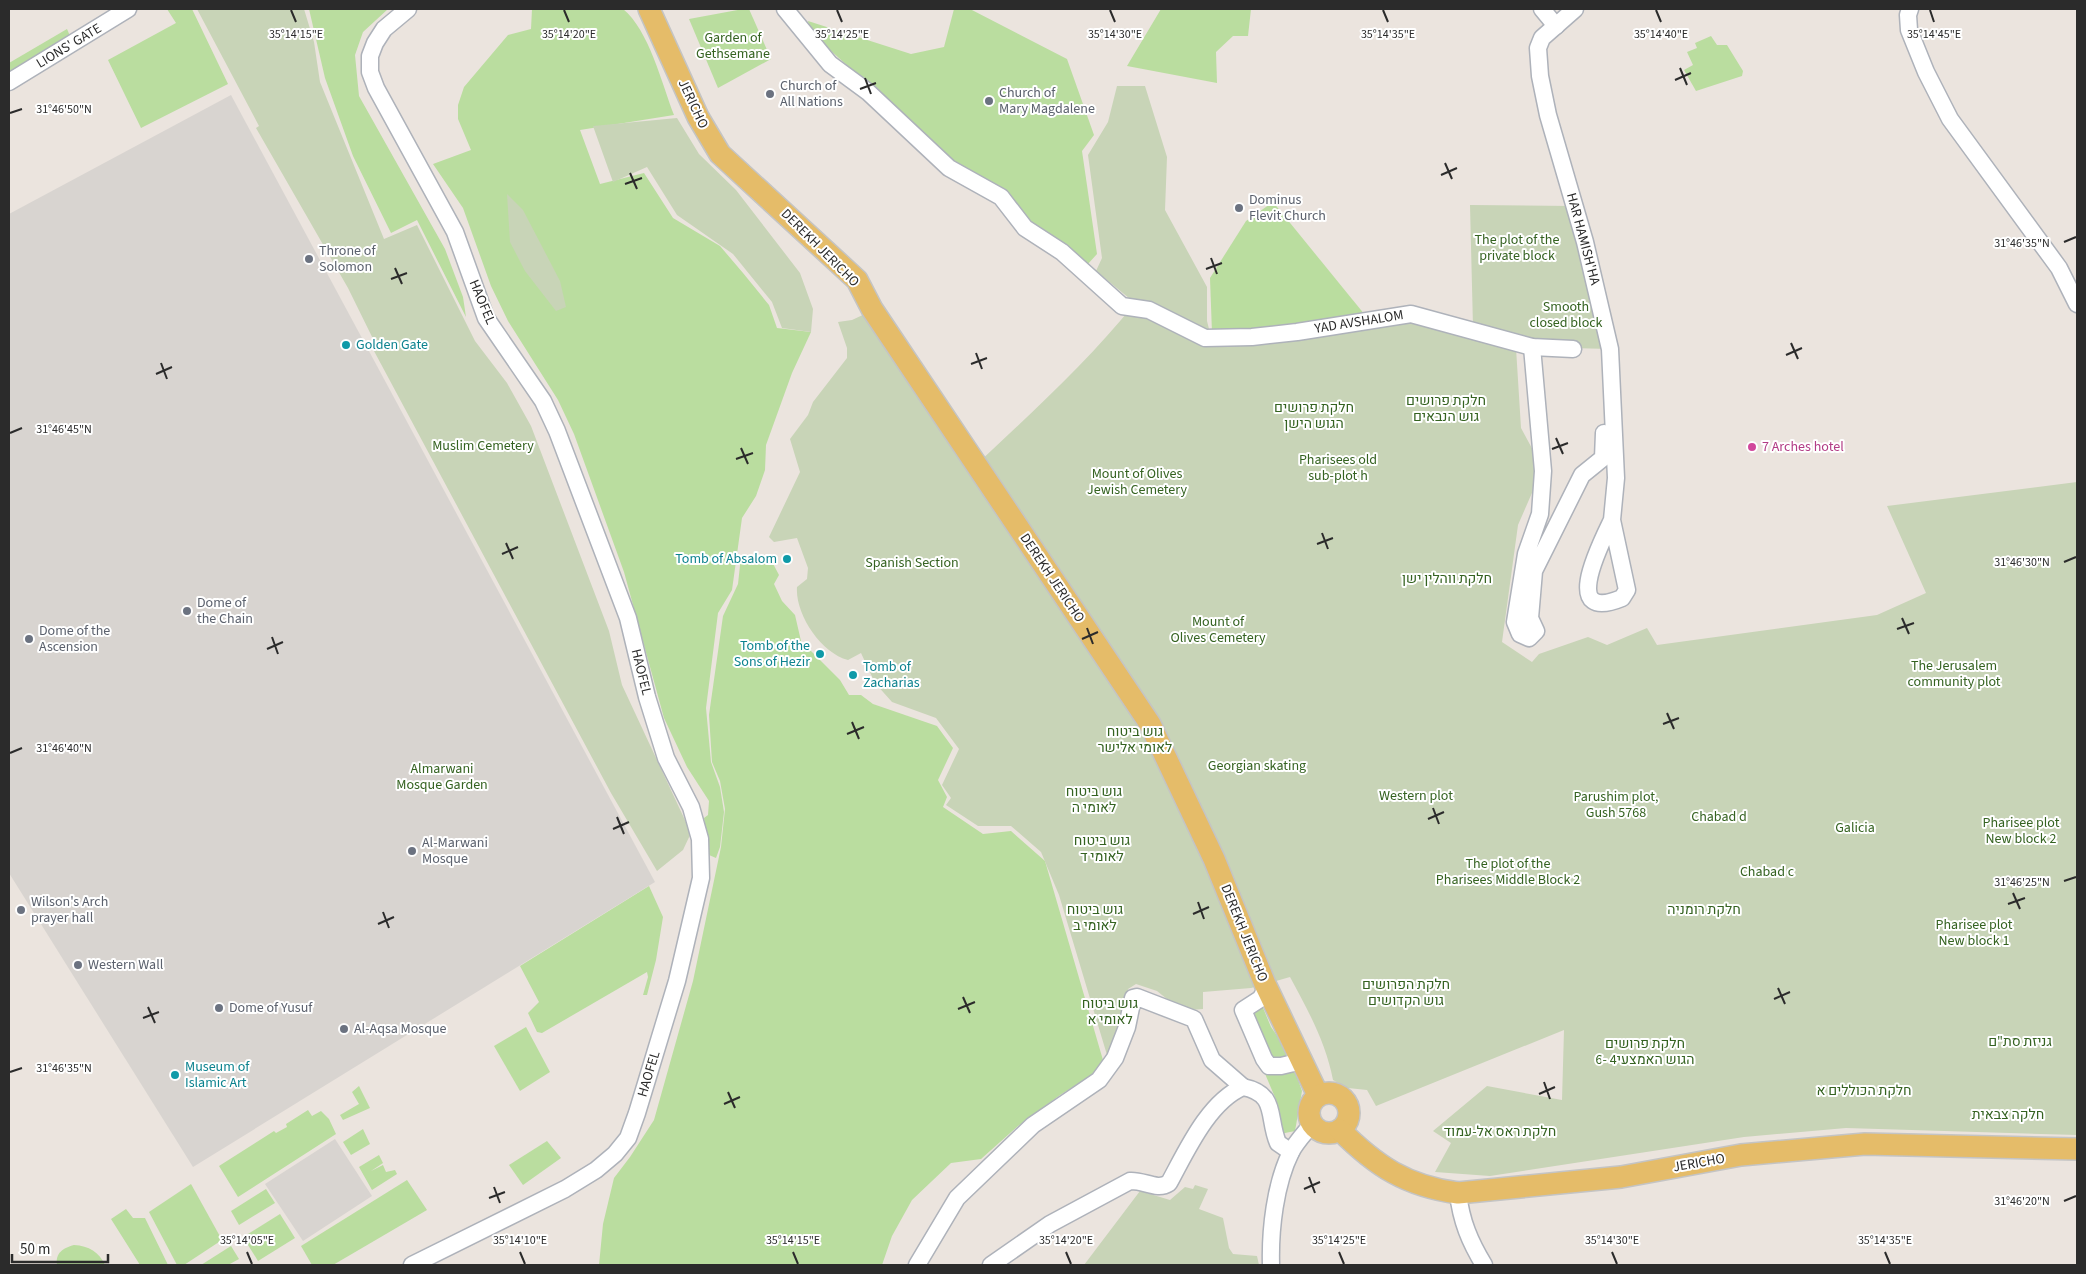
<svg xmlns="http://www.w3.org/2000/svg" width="2086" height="1274" font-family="'Source Sans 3',Heebo,sans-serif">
<rect width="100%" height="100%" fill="#ebe4de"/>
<g fill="#badd9f">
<path d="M167,9H192L228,84L141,128L108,60L176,23Z"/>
<path d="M309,9H388L363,32L355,55L359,96L445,249L463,297L466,317L417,220L391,233L353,156L325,78Z"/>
<path d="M532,9H623C649,30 662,84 674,115L580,130L600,184L644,173L673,218L720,246L743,273L769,305L777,328L811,332L792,373L766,445L765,470L756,496L742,518L732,590L718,613L706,708L711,762L720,787L724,812L720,847L716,858L709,855L704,818L708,815L709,801L687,767L664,718L624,572L574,434L558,400L508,321L491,286L463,208L433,164L471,150L458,119V105L464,87L508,35L531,29Z"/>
<path d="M743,9H749L771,59L718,88L689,19Z"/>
<path d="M954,9H970L1067,59L1094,135L1082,151L1097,254L1087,265L1027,221L1009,193L958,165L810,32L808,21L911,54L944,47Z"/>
<path d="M1161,9H1251L1248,36H1233L1216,52L1217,83L1127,66Z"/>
<path d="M67,29L70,36L9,72V63Z"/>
<path d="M1711,36L1717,45H1727L1743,71L1742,76L1696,91L1684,70L1693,65L1687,52L1697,48L1695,43Z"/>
<path d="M1273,202L1365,315L1329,324L1212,333L1210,278L1246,221Z"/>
<path d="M741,556H769L779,575L774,584L782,601L795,615L801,641L840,680L849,695H861L873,704L937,726L953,748L938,780L947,797L943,807L983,834L1011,831L1045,861L1105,1067L1060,1095L1018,1126L981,1159L951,1163L912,1200L892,1236L882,1265H599L603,1224L614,1178L630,1157L654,1120L693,981L721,847L725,809L720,781L712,762L709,715L723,616L738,584Z"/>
<path d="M649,886L663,917L656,960L647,995H643L648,977L647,972L542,1033L537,1032L528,1013L539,1002L520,966Z"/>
<path d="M1261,1003L1271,1027L1291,1056L1280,1061L1269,1058L1249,1012Z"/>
<path d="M526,1027L550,1072L520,1091L494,1046Z"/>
<path d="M1294,1068L1302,1091L1295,1131L1280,1134L1277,1102L1263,1069Z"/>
<path d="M359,1086L370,1108L343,1120L340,1115L359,1104L352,1092Z"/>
<path d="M308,1110L312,1116L321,1111L329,1119L336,1134L238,1197L219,1166L274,1131L276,1133L287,1127L286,1124Z"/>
<path d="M363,1129L370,1144L351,1155L343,1142Z"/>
<path d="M547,1141L561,1158L523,1185L509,1165Z"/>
<path d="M379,1155L383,1163L371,1171L383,1165L386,1172L395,1170L397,1174L372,1190L359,1167Z"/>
<path d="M407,1180L427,1210L333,1265H312L301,1246Z"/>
<path d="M191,1184L222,1240L184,1265H177L149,1212Z"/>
<path d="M266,1189L275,1203L239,1225L231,1211Z"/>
<path d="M126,1209L133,1218H145L168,1265H140L111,1219Z"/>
<path d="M280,1214L295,1238L258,1261L243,1237Z"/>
<path d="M74,1245C89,1246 99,1252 105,1265H57C55,1253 63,1248 74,1245Z"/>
<path d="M231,1246L239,1259L228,1265H201Z"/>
</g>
<g fill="#c8d4b7">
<path d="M197,9H304L314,42L320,82L384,239L417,225L475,341L507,383L531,426L609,631L622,685L691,833L683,850L657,871L611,793L374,351L378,349L348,288L256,128L259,126Z"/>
<path d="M1117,86H1145L1167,157L1165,210L1207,287V321L1213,345L1415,322L1516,348L1521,428L1535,454V486L1518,525L1502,642L1532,662L1539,654L1588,637L1607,645L1647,628L1657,645L1877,615L1926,593L1887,506L2077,482V1135L1846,1128L1744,1137L1490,1176L1435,1172L1451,1143L1433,1131L1487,1086L1562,1100L1564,1030L1376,1106L1367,1090L1348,1088L1333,1080C1326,1043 1308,1010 1290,977L1251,988L1203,992V1009L1190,1010L1172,1003L1157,991L1136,984L1128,989L1124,1023L1107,1055L1059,895L1041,852L1011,826H978L946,805L951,798L942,785L959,749L936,718L892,702L875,683L861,653L848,660C821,653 795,614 797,587L807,579L808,568L797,538L774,542L769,537L800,472L790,439L808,415L813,402L847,358V348L838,322L852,320L867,313L976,465C1031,413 1087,363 1135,303L1096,271L1102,258L1088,155L1108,122Z"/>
<path d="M677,118L699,154L736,190L800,273L813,309L811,332L782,328L772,302L733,254L677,215L647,167L613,182L593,126Z"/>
<path d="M507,194L523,210L560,281L566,307L556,311L525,271L510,242Z"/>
<path d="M1470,205L1572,206L1610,349L1532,347L1473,327Z"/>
<path d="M1195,1185L1208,1189L1199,1209L1223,1218L1229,1248L1233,1254L1257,1256L1259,1265H1084L1140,1191L1170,1200L1185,1187L1193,1189Z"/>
</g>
<g fill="#d8d4d0">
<path d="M231,95L655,882L193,1167L9,873V214Z"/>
<path d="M335,1139L372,1196L303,1241L265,1184Z"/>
</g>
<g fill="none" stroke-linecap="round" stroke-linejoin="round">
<defs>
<g id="minor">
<path d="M408,9L384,29L375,43L370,56V72L376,88L455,232L486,318L543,401L557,431L628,618L647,697L666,758L691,807L700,839L701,878L677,981L637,1113L628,1138L615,1154L596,1170L565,1189L412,1265"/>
<path d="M785,9L830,64L868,92L949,168L1001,197L1025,228L1062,252L1122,306L1149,310L1205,338L1252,337L1297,332L1411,314L1532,347L1573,349"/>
<path d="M1542,9L1556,26"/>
<path d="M1575,9L1542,38L1538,48L1540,76L1548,115L1585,242L1610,349L1616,478L1612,520L1627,590L1622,598C1559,624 1601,543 1612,520"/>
<path d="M1910,9L1908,15L1909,30L1926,72L1950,119L2059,268L2077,304"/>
<path d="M9,82L128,9"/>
<path d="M1532,347L1543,471L1540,514L1526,554L1515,622L1520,634L1529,638L1536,631L1530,618L1534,571L1582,475L1603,458L1604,433"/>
<path d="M1267,988L1260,999L1243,1010L1264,1059L1269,1066H1281L1302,1061"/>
<path d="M1458,1193C1461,1221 1470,1242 1484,1265"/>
<path d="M917,1265L957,1198L1033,1125L1099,1080L1115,1058L1127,1027L1133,998L1137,997L1194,1019L1212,1060L1243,1087"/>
<path d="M991,1265L1050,1224L1130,1181C1144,1180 1157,1191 1169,1183C1186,1152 1208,1102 1243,1087C1278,1094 1267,1117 1278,1143L1291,1152"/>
<path d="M1271,1265C1270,1230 1275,1184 1291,1152C1296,1142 1305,1133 1312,1124"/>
</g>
<g id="major">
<path d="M649,9L698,117L720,154L857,280L872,309L1150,724L1214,859L1265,984L1318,1095"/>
<circle cx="1329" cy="1113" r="20"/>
<path d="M1340,1130C1376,1166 1406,1186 1458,1193L1621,1177L1741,1155L1865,1144L2077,1149"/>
</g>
</defs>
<use href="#minor" stroke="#aeb2ba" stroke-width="19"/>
<use href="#major" stroke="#c4c4c4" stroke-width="24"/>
<use href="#minor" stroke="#fff" stroke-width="16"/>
<use href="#major" stroke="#e5bc69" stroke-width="21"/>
</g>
<path fill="none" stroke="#2b2b2b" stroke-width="2" d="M291,10L296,22M564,10L569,22M837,10L842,22M1110,10L1115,22M1383,10L1388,22M1656,10L1661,22M1930,10L1934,22M1680,68L1687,85M865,78L871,94M1675,80L1691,73M860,89L876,83M10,113L22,109M1445,163L1452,179M630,173L637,189M1441,175L1457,168M625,184L642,178M2064,242L2076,237M1211,258L1217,274M395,268L402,284M1206,269L1222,263M391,279L407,273M1791,343L1798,359M976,353L982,369M1786,355L1802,348M161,363L167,379M971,364L987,358M156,374L172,367M10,433L22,428M1556,438L1563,454M741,448L748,464M1552,449L1568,443M736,459L753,453M1322,533L1328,549M506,543L513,559M1317,544L1333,538M502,554L518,547M2064,562L2076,557M1902,618L1909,634M1087,628L1093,644M1897,629L1914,623M272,637L278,654M1082,639L1098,632M267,649L283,642M1667,713L1674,729M852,722L859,739M1663,724L1679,718M847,734L864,727M10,753L22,748M1433,808L1439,824M617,817L624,834M1428,819L1444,812M613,829L629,822M2064,881L2076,877M2013,893L2020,909M1198,902L1204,919M2008,904L2025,898M383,912L389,928M1193,914L1209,907M378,924L394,917M1778,988L1785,1004M963,997L970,1013M1774,999L1790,992M148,1007L155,1023M958,1009L975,1002M143,1018L159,1012M10,1072L22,1068M1544,1082L1550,1099M728,1092L735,1108M1539,1094L1555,1087M724,1104L740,1097M1309,1177L1315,1193M494,1187L500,1203M1304,1189L1320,1182M489,1198L505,1192M2064,1201L2076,1196M247,1252L252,1264M520,1252L525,1264M793,1252L798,1264M1066,1252L1071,1264M1339,1252L1344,1264M1612,1252L1617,1264M1885,1252L1890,1264"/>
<g fill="#6b7280" stroke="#fff" stroke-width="2">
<circle cx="770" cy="94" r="5"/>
<circle cx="989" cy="101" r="5"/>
<circle cx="1239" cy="208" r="5"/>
<circle cx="309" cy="259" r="5"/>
<circle cx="187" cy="611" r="5"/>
<circle cx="29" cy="639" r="5"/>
<circle cx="412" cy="851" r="5"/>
<circle cx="21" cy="910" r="5"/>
<circle cx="78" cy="965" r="5"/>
<circle cx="219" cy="1008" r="5"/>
<circle cx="344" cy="1029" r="5"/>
</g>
<g fill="#0f9aa8" stroke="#fff" stroke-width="2">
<circle cx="346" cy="345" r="5"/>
<circle cx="787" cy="559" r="5"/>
<circle cx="820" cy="654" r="5"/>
<circle cx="853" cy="675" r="5"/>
<circle cx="175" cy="1075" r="5"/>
</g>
<circle fill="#d1479c" stroke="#fff" stroke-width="2" cx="1752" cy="447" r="5"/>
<g text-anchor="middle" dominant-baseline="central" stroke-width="4" stroke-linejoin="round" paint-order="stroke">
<g font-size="14" fill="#346220" stroke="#fff">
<text x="733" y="38">Garden of<tspan x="733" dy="16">Gethsemane</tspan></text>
<text x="1517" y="240">The plot of the<tspan x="1517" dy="16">private block</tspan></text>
<text x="1566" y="307">Smooth<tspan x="1566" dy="16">closed block</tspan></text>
<text x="1446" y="401">חלקת פרושים<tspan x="1446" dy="16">גוש הנבאים</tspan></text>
<text x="1314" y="408">חלקת פרושים<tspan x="1314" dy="16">הגוש הישן</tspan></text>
<text x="483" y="446">Muslim Cemetery</text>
<text x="1338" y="460">Pharisees old<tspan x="1338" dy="16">sub-plot h</tspan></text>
<text x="1137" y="474">Mount of Olives<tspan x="1137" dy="16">Jewish Cemetery</tspan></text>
<text x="912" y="563">Spanish Section</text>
<text x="1447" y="579">חלקת ווהלין ישן</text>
<text x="1218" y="622">Mount of<tspan x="1218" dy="16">Olives Cemetery</tspan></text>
<text x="1954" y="666">The Jerusalem<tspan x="1954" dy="16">community plot</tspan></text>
<text x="1135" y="732">גוש ביטוח<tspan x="1135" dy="16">לאומי אלישר</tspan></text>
<text x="1257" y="766">Georgian skating</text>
<text x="442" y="769">Almarwani<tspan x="442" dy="16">Mosque Garden</tspan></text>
<text x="1094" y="792">גוש ביטוח<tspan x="1094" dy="16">לאומי ה</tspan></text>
<text x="1416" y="796">Western plot</text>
<text x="1616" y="797">Parushim plot,<tspan x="1616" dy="16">Gush 5768</tspan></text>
<text x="1719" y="817">Chabad d</text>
<text x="2021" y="823">Pharisee plot<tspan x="2021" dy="16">New block 2</tspan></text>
<text x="1855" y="828">Galicia</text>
<text x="1102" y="841">גוש ביטוח<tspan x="1102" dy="16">לאומי ד</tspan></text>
<text x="1508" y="864">The plot of the<tspan x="1508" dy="16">Pharisees Middle Block 2</tspan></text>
<text x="1767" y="872">Chabad c</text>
<text x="1095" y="910">גוש ביטוח<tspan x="1095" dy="16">לאומי ב</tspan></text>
<text x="1704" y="910">חלקת רומניה</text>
<text x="1974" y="925">Pharisee plot<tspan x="1974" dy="16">New block 1</tspan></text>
<text x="1406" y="985">חלקת הפרושים<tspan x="1406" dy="16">גוש הקדושים</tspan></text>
<text x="1110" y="1004">גוש ביטוח<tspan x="1110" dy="16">לאומי א</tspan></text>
<text x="2020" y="1042">גניזת סת"ם</text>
<text x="1645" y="1044">חלקת פרושים<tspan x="1645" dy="16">הגוש האמצעי4 -6</tspan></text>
<text x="1864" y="1091">חלקת הכוללים א</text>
<text x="2008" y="1115">חלקה צבאית</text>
<text x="1500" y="1132">חלקת ראס אל-עמוד</text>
</g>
<g font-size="14" fill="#2b2b2b" stroke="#fff">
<text transform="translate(69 46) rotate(-31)">LIONS' GATE</text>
<text transform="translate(693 104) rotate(65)">JERICHO</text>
<text transform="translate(1583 239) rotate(75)">HAR HAMISH'HA</text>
<text transform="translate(820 248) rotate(45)">DEREKH JERICHO</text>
<text transform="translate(482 302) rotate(67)">HAOFEL</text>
<text transform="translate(1359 322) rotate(-9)">YAD AVSHALOM</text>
<text transform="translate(1052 578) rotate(56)">DEREKH JERICHO</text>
<text transform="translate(641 672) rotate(76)">HAOFEL</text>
<text transform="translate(1244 933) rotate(68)">DEREKH JERICHO</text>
<text transform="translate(649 1074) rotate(-73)">HAOFEL</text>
<text transform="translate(1699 1163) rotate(-10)">JERICHO</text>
</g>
<g font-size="14" fill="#5b616d" stroke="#fff" text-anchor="start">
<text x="780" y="86">Church of<tspan x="780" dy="16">All Nations</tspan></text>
<text x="999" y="93">Church of<tspan x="999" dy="16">Mary Magdalene</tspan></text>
<text x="1249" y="200">Dominus<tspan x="1249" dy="16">Flevit Church</tspan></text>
<text x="319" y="251">Throne of<tspan x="319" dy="16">Solomon</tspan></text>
<text x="197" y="603">Dome of<tspan x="197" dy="16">the Chain</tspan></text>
<text x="39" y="631">Dome of the<tspan x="39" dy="16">Ascension</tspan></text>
<text x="422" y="843">Al-Marwani<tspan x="422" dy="16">Mosque</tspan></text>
<text x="31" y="902">Wilson's Arch<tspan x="31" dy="16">prayer hall</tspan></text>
<text x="88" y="965">Western Wall</text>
<text x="229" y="1008">Dome of Yusuf</text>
<text x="354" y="1029">Al-Aqsa Mosque</text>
</g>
<g font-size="14" fill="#0d838f" stroke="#fff" text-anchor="start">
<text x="356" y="345">Golden Gate</text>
<text x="777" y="559" text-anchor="end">Tomb of Absalom</text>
<text x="810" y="646" text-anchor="end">Tomb of the<tspan x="810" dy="16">Sons of Hezir</tspan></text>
<text x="863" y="667">Tomb of<tspan x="863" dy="16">Zacharias</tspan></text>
<text x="185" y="1067">Museum of<tspan x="185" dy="16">Islamic Art</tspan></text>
</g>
<g font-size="14" fill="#b23c85" stroke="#fff" text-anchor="start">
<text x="1762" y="447">7 Arches hotel</text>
</g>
</g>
<g font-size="12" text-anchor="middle" fill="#2b2b2b" stroke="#fff" stroke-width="4" stroke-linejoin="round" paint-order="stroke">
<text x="296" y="38">35°14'15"E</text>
<text x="569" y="38">35°14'20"E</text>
<text x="842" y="38">35°14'25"E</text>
<text x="1115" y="38">35°14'30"E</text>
<text x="1388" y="38">35°14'35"E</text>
<text x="1661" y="38">35°14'40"E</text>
<text x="1934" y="38">35°14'45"E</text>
<text x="64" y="113">31°46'50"N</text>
<text x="2022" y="247">31°46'35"N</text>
<text x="64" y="433">31°46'45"N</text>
<text x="2022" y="566">31°46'30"N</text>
<text x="64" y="752">31°46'40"N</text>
<text x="2022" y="886">31°46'25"N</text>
<text x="64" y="1072">31°46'35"N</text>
<text x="2022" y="1205">31°46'20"N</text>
<text x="247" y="1244">35°14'05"E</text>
<text x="520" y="1244">35°14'10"E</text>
<text x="793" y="1244">35°14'15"E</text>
<text x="1066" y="1244">35°14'20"E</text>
<text x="1339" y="1244">35°14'25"E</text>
<text x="1612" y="1244">35°14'30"E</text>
<text x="1885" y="1244">35°14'35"E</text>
</g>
<rect width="2086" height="1274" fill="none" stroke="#2b2b2b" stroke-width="20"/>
<path d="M12 1254v8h96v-8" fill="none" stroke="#2b2b2b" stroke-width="2.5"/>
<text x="20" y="1254" font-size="15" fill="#2b2b2b" stroke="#ffffff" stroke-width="4" paint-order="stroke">50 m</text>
</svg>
